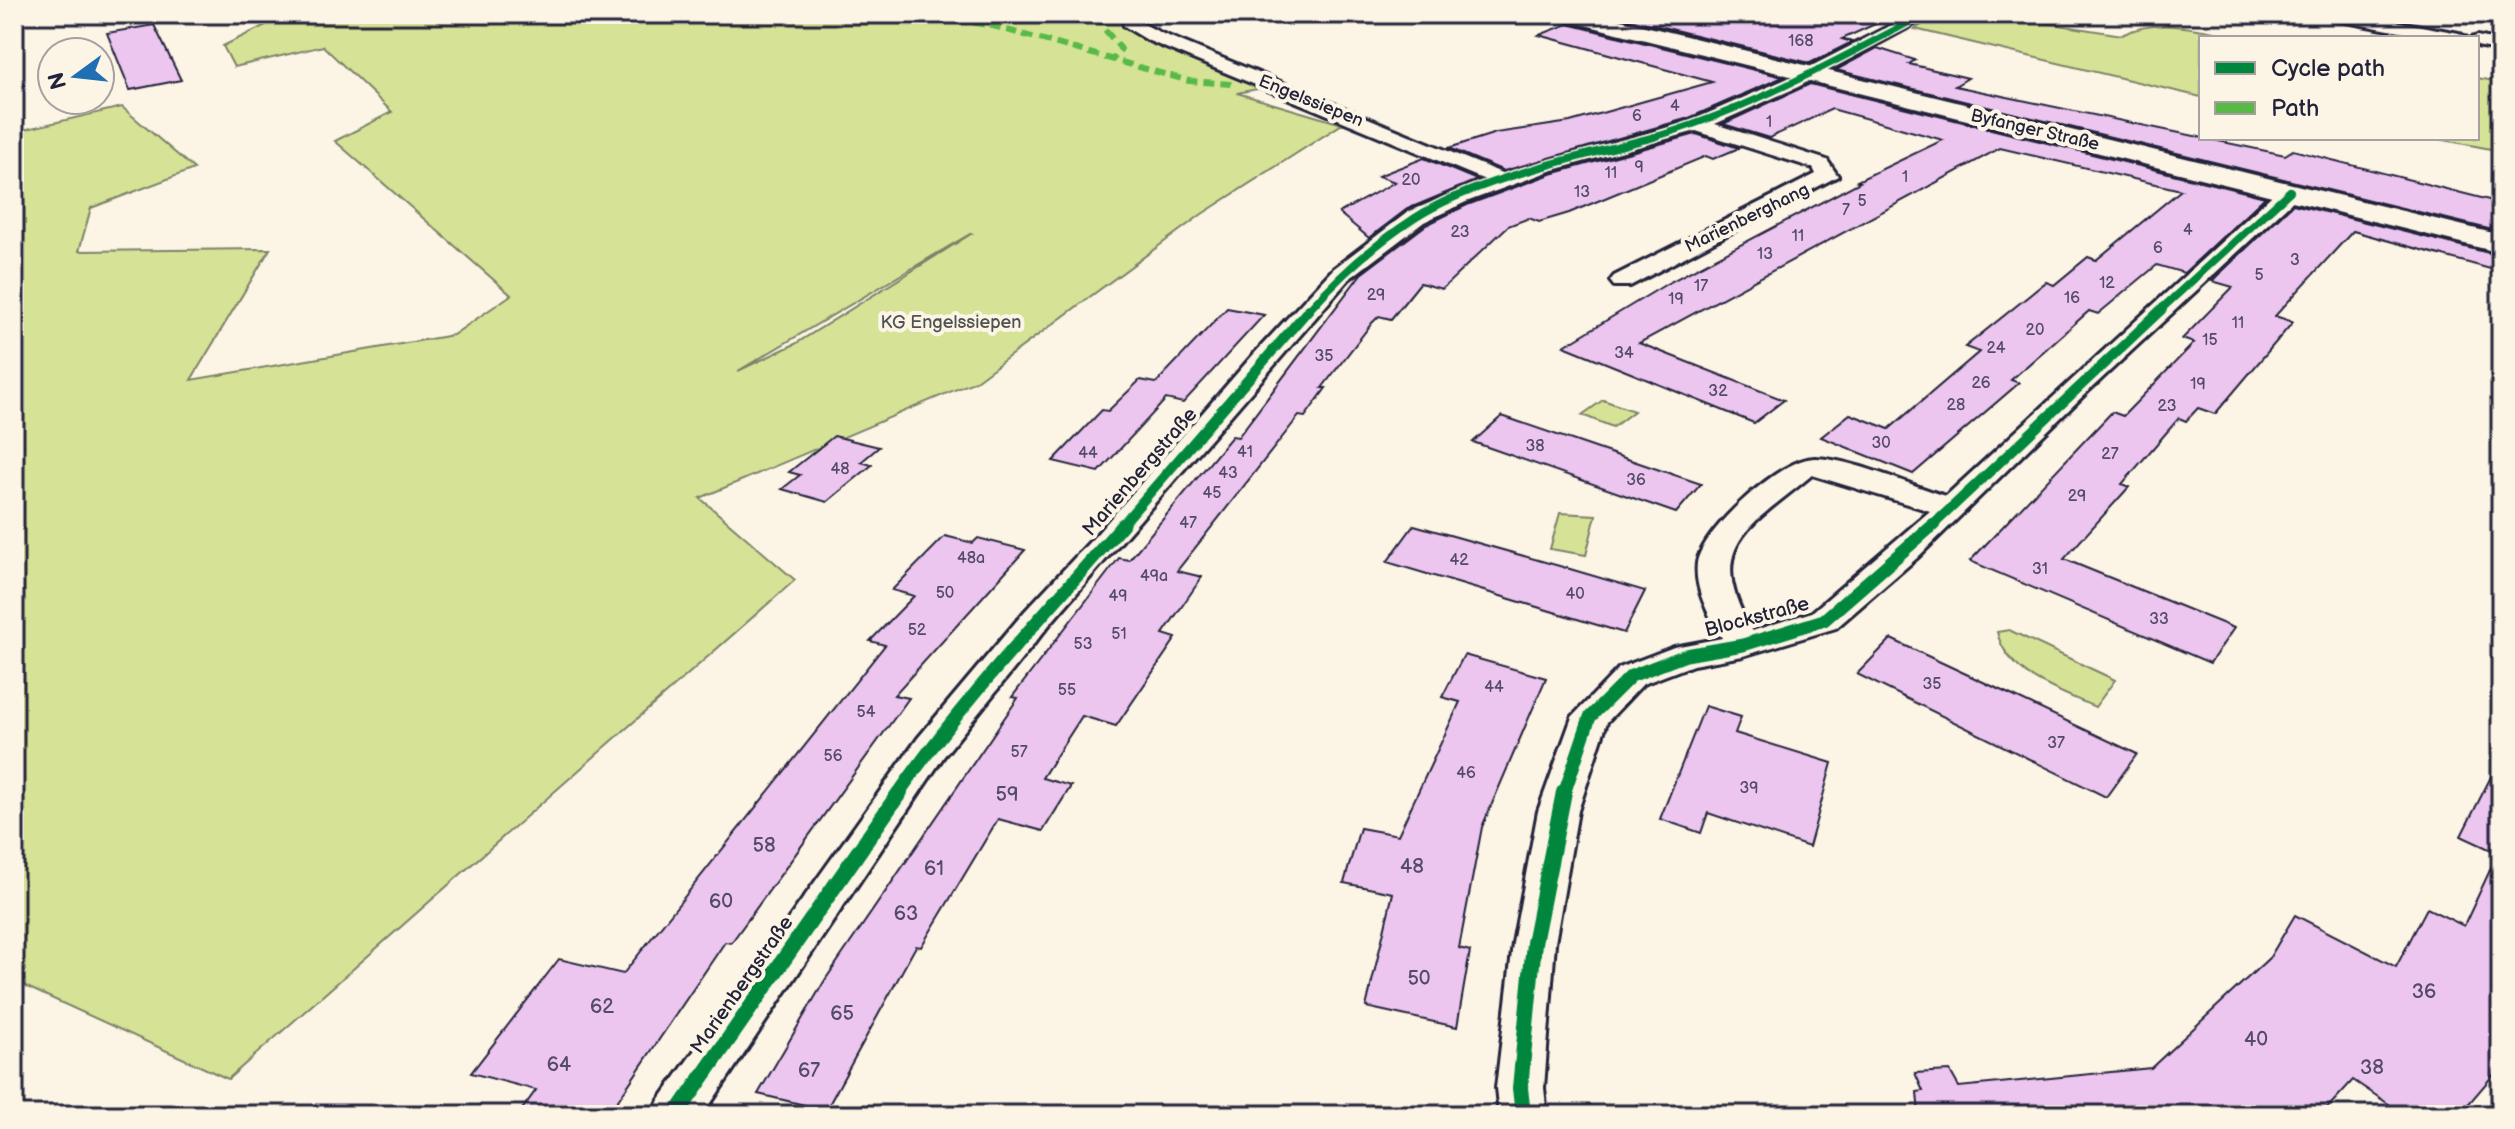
<svg xmlns="http://www.w3.org/2000/svg" width="2515" height="1129" font-family="'Balsamiq Sans',sans-serif">
<rect width="100%" height="100%" fill="#fcf5e5"/>
<filter id="ink" filterUnits="userSpaceOnUse"><feTurbulence type="fractalNoise" baseFrequency=".0125" numOctaves="2"/><feDisplacementMap in="SourceGraphic" scale="16" xChannelSelector="R" yChannelSelector="G"/><feConvolveMatrix kernelMatrix="1 2 1 2 8 2 1 2 1" color-interpolation-filters="sRGB"/></filter>
<g filter="url(#ink)">
<g fill="#d6e396" stroke="#7c8268" stroke-width="2" fill-rule="evenodd">
<path d="M288,14H1037L1042,18L1131,14L1136,32L1268,87L1237,93L1342,124L1202,214L976,381L700,498L795,580L228,1079L14,981V132L122,107L194,169L91,208L79,251L270,249L191,380L453,335L511,295L335,141L392,112L323,46L234,67L223,46ZM971,234L795,344L738,371L970,234Z"/>
<path d="M1940,14H1988L2122,35C2160,15 2206,32 2247,38H2201V97L1915,29Z"/>
<path d="M2477,78L2501,82V151L2434,138H2477Z"/>
<path d="M1603,400L1634,411L1613,427L1582,415Z"/>
<path d="M1560,513L1596,515L1586,555L1550,549Z"/>
<path d="M2009,630L2115,680L2095,707C2057,690 2008,676 1997,632Z"/>
</g>
<g fill="#ecc6ef" stroke="#22223b" stroke-width="2">
<path d="M1609,14H1897L1842,39L1852,42L1810,63Z"/>
<path d="M1568,24L1783,77L1689,118L1504,171L1449,148L1496,133L1570,122L1712,82L1539,35Z"/>
<path d="M154,25L181,80L130,90L107,33Z"/>
<path d="M1877,48L1915,60L1909,64L1968,78L1955,86L2285,155L2293,150L2501,203V232L1836,70Z"/>
<path d="M1810,84L2265,197L2184,273L2157,265L2098,314L2089,311L2011,380L2019,383L1913,474L1821,437L1850,414L1889,429L1979,352L1965,347L2046,282L2054,285L2088,257L2096,260L2181,190L2000,148L1639,343L1784,400L1754,423L1564,346L1668,283L1860,182L1857,181L1943,140L1832,109L1769,138L1723,124Z"/>
<path d="M1696,134L1739,148L1713,159L1706,156L1569,213L1539,222L1529,218L1508,226L1442,289L1420,283L1391,319L1379,316L1372,323L1322,388H1326L1305,417L1299,416L1177,571L1202,577L1163,634L1176,638L1116,726L1082,716L1042,778L1071,786L1043,831L998,819L921,947L916,946L826,1110L758,1094L825,980L1018,698L1012,697L1119,558L1129,560L1232,436L1238,437L1361,274L1426,225L1467,205L1551,174Z"/>
<path d="M1424,158L1477,180L1407,209L1369,238L1339,213L1395,182L1378,176Z"/>
<path d="M2293,204L2501,256V272L2353,231L2275,316L2293,322L2215,414L2198,408L2186,421L2179,418L2122,484L2129,487L2064,559L2234,628L2210,663L1970,561L2112,412L2123,416L2194,343L2182,339L2233,287L2212,281Z"/>
<path d="M1227,308L1264,315L1183,403L1166,399L1099,472L1053,461L1102,410L1108,411L1140,380L1156,383Z"/>
<path d="M1502,416L1598,449L1701,484L1676,513L1473,442Z"/>
<path d="M834,436L879,447L861,462L872,465L827,502L782,489L800,475L789,472Z"/>
<path d="M1414,525L1570,569L1645,591L1624,633L1387,562Z"/>
<path d="M945,536L973,543L978,538L1025,550L894,695L909,698L731,943L725,942L608,1115H518L536,1090L471,1073L559,959L623,974L885,645L870,641L914,596L892,590Z"/>
<path d="M1891,639L2009,694L2137,754L2106,797L1857,674Z"/>
<path d="M1464,655L1546,678L1482,827L1459,948L1470,951L1457,1027L1366,1007L1393,893L1344,883L1360,828L1398,835L1460,702L1442,697Z"/>
<path d="M1705,706L1741,717L1735,733L1832,763L1809,847L1708,813L1701,833L1660,819Z"/>
<path d="M2501,757V1066L2459,1115H2405L2353,1080L2321,1115H1919L1917,1092L1923,1091L1915,1073L1950,1071L1959,1087L2151,1068L2270,957L2295,915L2396,967L2427,908L2464,926L2498,853L2461,836Z"/>
</g>
<g fill="none" stroke-linecap="round" stroke-linejoin="round">
<defs>
<g id="street">
<path d="M1121,14H1137L1138,21L1161,33L1504,174L1690,121L1786,79L1913,14H1933L1798,87L1715,124L1827,160L1838,176L1630,286H1614L1610,281L1614,276L1816,174L1813,168L1696,131L1550,171L1466,202L1424,222L1349,279L1049,625L944,756L703,1115H652L659,1100L918,738L1025,611L1097,534L1253,355L1333,269L1408,212L1485,180L1149,41L1124,26Z"/>
<path d="M2322,14H2356L2459,33L2467,38H2432L2330,19Z"/>
<path d="M2477,36L2501,41V51L2477,46V38H2471Z"/>
<path d="M2290,185L2301,191L2298,196L2083,396L1917,558L1836,628L1743,656L1693,665L1643,684L1607,722L1578,811L1555,943L1544,1088L1547,1115H1499L1496,1088L1513,943L1538,811L1572,717L1619,668L1674,647L1722,638C1709,615 1694,590 1697,563C1702,530 1783,456 1816,458C1851,459 1910,485 1946,496L2282,186ZM1812,475L1930,511L1812,612L1752,631C1702,544 1750,527 1812,475Z"/>
</g>
<path id="secondary" d="M1558,14H1596L2501,235V253L1561,19Z"/>
</defs>
<use href="#street" stroke="#22223b" stroke-width="6"/>
<use href="#secondary" stroke="#22223b" stroke-width="6"/>
<use href="#street" fill="#fcf5e5" fill-rule="evenodd"/>
<use href="#secondary" fill="#fcf5e5" fill-rule="evenodd"/>
<g stroke="#58b947" stroke-width="6" stroke-dasharray="11 6" stroke-linecap="butt">
<path d="M923,14L993,26L1189,81L1232,84"/>
<path d="M1101,14L1102,26L1121,49L1113,59"/>
<path d="M1262,85L1267,83"/>
</g>
<defs>
<path id="cycleway-far4" d="M1647,139C1745,112 1835,61 1925,14"/>
<g id="cycleway-far3">
<path d="M1308,311C1339,276 1375,244 1415,218C1475,179 1584,156 1654,137"/>
<path d="M2159,311L2290,191"/>
</g>
<g id="cycleway-far2">
<path d="M1121,526L1309,309"/>
<path d="M1932,526L2162,309"/>
</g>
<g id="cycleway-far1">
<path d="M898,794C965,697 1046,613 1123,524"/>
<path d="M1564,794L1590,717L1631,676L1686,655L1743,645L1824,620L1934,524"/>
</g>
<g id="cycleway">
<path d="M676,1115L900,792"/>
<path d="M1523,1115L1520,1088L1534,943L1564,792"/>
</g>
</defs>
<use href="#cycleway-far4" stroke="#fcf5e5" stroke-width="10"/>
<use href="#cycleway-far3" stroke="#fcf5e5" stroke-width="11"/>
<use href="#cycleway-far2" stroke="#fcf5e5" stroke-width="14"/>
<use href="#cycleway-far1" stroke="#fcf5e5" stroke-width="18"/>
<use href="#cycleway" stroke="#fcf5e5" stroke-width="21"/>
<use href="#cycleway-far4" stroke="#00873e" stroke-width="7"/>
<use href="#cycleway-far3" stroke="#00873e" stroke-width="8"/>
<use href="#cycleway-far2" stroke="#00873e" stroke-width="10"/>
<use href="#cycleway-far1" stroke="#00873e" stroke-width="13"/>
<use href="#cycleway" stroke="#00873e" stroke-width="16"/>
</g>
</g>
<g text-anchor="middle" dominant-baseline="central" stroke-width="8" stroke-linejoin="round" paint-order="stroke">
<g font-size="16" fill="#544b68">
<text x="1801" y="41">168</text>
<text x="1675" y="106">4</text>
<text x="1637" y="116">6</text>
<text x="1769" y="122">1</text>
<text x="1639" y="167">9</text>
<text x="1611" y="173">11</text>
<text x="1905" y="177">1</text>
<text x="1411" y="180">20</text>
<text x="1582" y="192">13</text>
<text x="1862" y="201">5</text>
<text x="1846" y="210">7</text>
<text x="2188" y="230">4</text>
<text x="1460" y="232">23</text>
<text x="1798" y="236">11</text>
<text x="2158" y="248">6</text>
<text x="1765" y="254">13</text>
<text x="2295" y="260">3</text>
<text x="2259" y="275">5</text>
<text x="2107" y="283">12</text>
<text x="1701" y="286">17</text>
<text x="1376" y="295">29</text>
<text x="2072" y="298">16</text>
<text x="1676" y="299">19</text>
<text x="2238" y="323">11</text>
<text x="2035" y="330">20</text>
<text x="2210" y="340">15</text>
<text x="1996" y="348">24</text>
<text x="1624" y="353">34</text>
<text x="1324" y="356">35</text>
<text x="1981" y="383">26</text>
<text x="2198" y="384">19</text>
<text x="1718" y="391">32</text>
<text x="1956" y="405">28</text>
<text x="2167" y="406">23</text>
<text x="1881" y="443">30</text>
<text x="1535" y="446">38</text>
<text x="1245" y="452">41</text>
<text x="1088" y="453">44</text>
<text x="2110" y="454">27</text>
<text x="840" y="469">48</text>
<text x="1228" y="473">43</text>
<text x="1636" y="480">36</text>
<text x="1212" y="493">45</text>
<text x="2077" y="496">29</text>
<text x="1188" y="523">47</text>
<text x="971" y="558">48a</text>
<text x="1459" y="560">42</text>
<text x="2040" y="569">31</text>
<text x="1154" y="576">49a</text>
<text x="945" y="593">50</text>
<text x="1575" y="594">40</text>
<text x="1118" y="596">49</text>
<text x="2159" y="619">33</text>
<text x="917" y="630">52</text>
<text x="1119" y="634">51</text>
<text x="1083" y="644">53</text>
<text x="1932" y="684">35</text>
<text x="1494" y="687">44</text>
<text x="1067" y="690">55</text>
<text x="866" y="712">54</text>
<text x="2056" y="743">37</text>
<text x="1019" y="752">57</text>
<text x="833" y="756">56</text>
<text x="1466" y="773">46</text>
<text x="1749" y="788">39</text>
</g>
<g font-size="18" fill="#22223b" stroke="#fcf5e5">
<text transform="translate(1311 101) rotate(22)">Engelssiepen</text>
<text transform="translate(2035 130) rotate(13)">Byfanger Straße</text>
<text transform="translate(1747 218) rotate(-26)">Marienberghang</text>
</g>
<g font-size="18" fill="#4f5252" stroke="#fcf5e5">
<text x="951" y="322">KG Engelssiepen</text>
</g>
<g font-size="20" fill="#22223b" stroke="#fcf5e5">
<text transform="translate(1140 472) rotate(-49)">Marienbergstraße</text>
<text transform="translate(1757 617) rotate(-15)">Blockstraße</text>
<text transform="translate(742 985) rotate(-55)">Marienbergstraße</text>
</g>
<g font-size="20" fill="#544b68">
<text x="1007" y="795">59</text>
<text x="764" y="846">58</text>
<text x="1412" y="867">48</text>
<text x="934" y="869">61</text>
<text x="721" y="902">60</text>
<text x="906" y="914">63</text>
<text x="1419" y="979">50</text>
<text x="2424" y="992">36</text>
<text x="602" y="1007">62</text>
<text x="842" y="1014">65</text>
<text x="2256" y="1040">40</text>
<text x="559" y="1065">64</text>
<text x="2372" y="1068">38</text>
<text x="809" y="1071">67</text>
</g>
</g>
<rect width="2515" height="1129" fill="none" stroke="#fcf5e5" stroke-width="48"/>
<rect x="24" y="24" width="2467" height="1081" fill="none" stroke="#22223b" stroke-width="3" filter="url(#ink)"/>
<rect x="2199" y="36" width="280" height="104" fill="#fcf5e5" stroke="#a5a1a1" stroke-width="2"/>
<rect x="2215" y="62" width="40" height="12" fill="#00873e" stroke="#a5a1a1" stroke-width="2"/>
<text x="2271" y="76" font-size="24" fill="#22223b">Cycle path</text>
<rect x="2215" y="102" width="40" height="12" fill="#58b947" stroke="#a5a1a1" stroke-width="2"/>
<text x="2271" y="116" font-size="24" fill="#22223b">Path</text>
<g transform="translate(76 76) rotate(255)"><circle r="38" fill="#fcf5e5" stroke="#a5a1a1" stroke-width="2"/>
<path d="M0-6L14 30L0 20L-14 30Z" fill="#1f6fb2"/>
<text y="-12" font-size="22" font-weight="bold" text-anchor="middle" fill="#22223b">N</text>
</g>
</svg>
